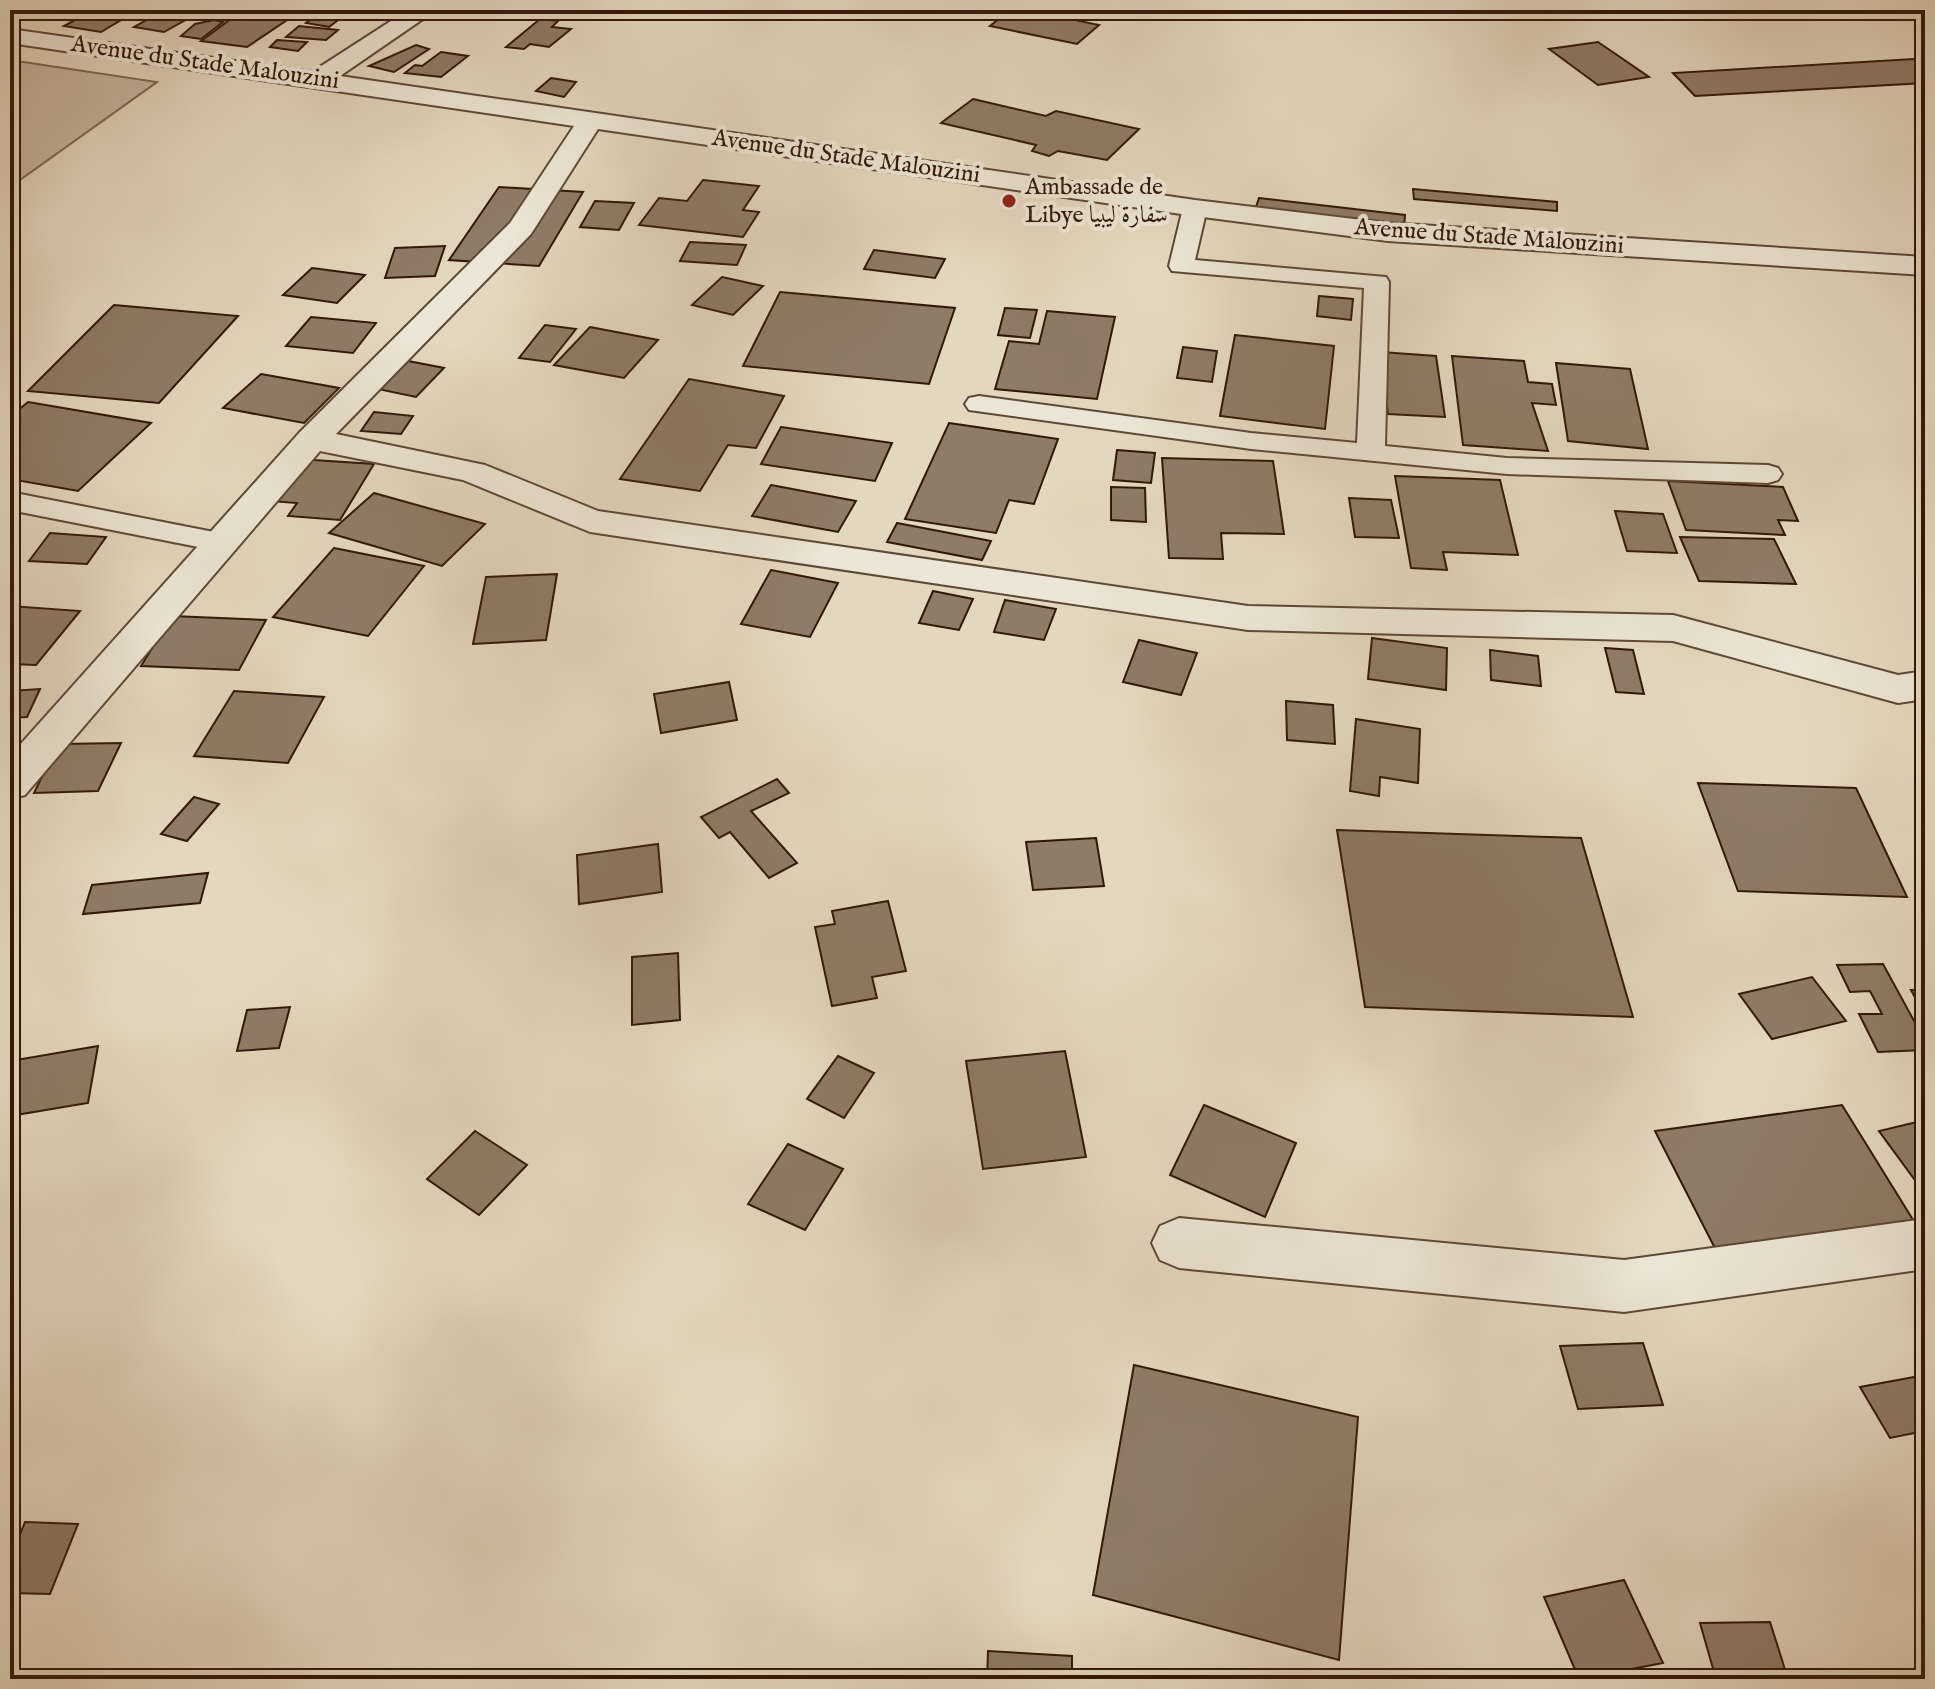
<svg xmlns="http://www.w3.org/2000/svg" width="1935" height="1689" font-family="'IM FELL English',Amiri,serif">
<rect width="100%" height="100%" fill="#e4d7bf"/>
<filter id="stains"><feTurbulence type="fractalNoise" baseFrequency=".0025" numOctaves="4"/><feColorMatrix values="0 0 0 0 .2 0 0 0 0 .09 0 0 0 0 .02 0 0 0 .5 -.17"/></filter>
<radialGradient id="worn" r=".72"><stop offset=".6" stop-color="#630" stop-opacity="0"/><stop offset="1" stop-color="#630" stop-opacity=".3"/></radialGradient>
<path fill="#c6b7a0" stroke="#7c6855" stroke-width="2" d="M10,60L157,82L10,187Z"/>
<g fill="#8e7b68" stroke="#31180a" stroke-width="2">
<path d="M93,10H138L101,32L64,26Z"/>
<path d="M243,10H302L247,47L201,41Z"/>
<path d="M1010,10H1074L1065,18L1099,25L1077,44L990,26Z"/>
<path d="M320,12L345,15L329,27L306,23Z"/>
<path d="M159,13L189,18L164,32L134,27Z"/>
<path d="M540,19L558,21L552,27L571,29L549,47L530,44L524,49L506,47Z"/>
<path d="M214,20L223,22L201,39L181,36L195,24Z"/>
<path d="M299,26L338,30L326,40L286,37Z"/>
<path d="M277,40L307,42L298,51L270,47Z"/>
<path d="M1598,42L1649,77L1598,85L1549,49Z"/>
<path d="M416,45L429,49L394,72L369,66Z"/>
<path d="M441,52L468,56L441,77L405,73L415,65L422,66Z"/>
<path d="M1914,59L1925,67V83L1695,96L1673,73Z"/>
<path d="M551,78L576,82L564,97L536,91Z"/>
<path d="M973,99L1046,116L1056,111L1139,129L1107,160L1058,151L1049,156L1032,151L1036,145L941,123Z"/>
<path d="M703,180L759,186L743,210L759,212L743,237L639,225L659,198L687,201Z"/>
<path d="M499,187L583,192L539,266L449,260Z"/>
<path d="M1413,189L1557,202V211L1414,199Z"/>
<path d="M1259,198L1405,215L1404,227L1255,210Z"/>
<path d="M595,201L634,203L619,230L580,227Z"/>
<path d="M690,242L746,245L737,265L680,261Z"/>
<path d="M445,246L435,276L385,278L395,248Z"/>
<path d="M874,250L945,259L935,278L864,269Z"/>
<path d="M312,268L365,275L337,303L283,295Z"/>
<path d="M722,277L763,286L733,315L692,305Z"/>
<path d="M780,292L955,308L929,384L743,366Z"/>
<path d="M1319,296L1353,299L1351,320L1317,316Z"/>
<path d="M114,305L238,316L159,403L28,391Z"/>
<path d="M1005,308L1037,310L1030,338L998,335Z"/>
<path d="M1047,311L1115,317L1097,399L995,389L1009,341L1039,344Z"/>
<path d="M311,317L376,323L353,353L286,346Z"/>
<path d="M545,325L576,329L550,362L519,358Z"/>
<path d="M590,327L658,340L624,378L554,365Z"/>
<path d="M1235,335L1334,346L1325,429L1220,416Z"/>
<path d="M1183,347L1217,351L1212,382L1177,378Z"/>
<path d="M1381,352L1436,356L1445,417L1388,414Z"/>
<path d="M1452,356L1524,361L1528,382L1552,384L1556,405L1532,403L1548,451L1463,445Z"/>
<path d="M403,360L444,368L416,397L373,388Z"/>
<path d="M1556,363L1630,369L1648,449L1568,441Z"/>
<path d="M261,374L339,388L304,423L223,408Z"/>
<path d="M689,379L784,396L756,448L728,445L700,491L620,479Z"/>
<path d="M28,402L151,423L78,491L10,479V417Z"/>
<path d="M374,412L413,416L401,434L361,431Z"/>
<path d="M949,423L1058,439L1034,504L1009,500L996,533L905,519Z"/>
<path d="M781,427L892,443L875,481L761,464Z"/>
<path d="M1117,450L1155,453L1151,483L1113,480Z"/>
<path d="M1162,458L1273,461L1284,534L1221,533L1223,559L1169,558Z"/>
<path d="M298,459L374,464L340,520L288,516L297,503L270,501Z"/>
<path d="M1395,476L1500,480L1518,555L1443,552L1447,570L1411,568Z"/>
<path d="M1668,481L1783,487L1798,521L1778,520L1785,535L1686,530Z"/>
<path d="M771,485L856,501L838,532L752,516Z"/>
<path d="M1111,487L1145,488L1146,522L1111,520Z"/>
<path d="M374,493L485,524L442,566L329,533Z"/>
<path d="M1349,498L1391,500L1399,538L1355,537Z"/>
<path d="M1615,511L1663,514L1677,553L1627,551Z"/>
<path d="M897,523L991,541L982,560L887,542Z"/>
<path d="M50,533L106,537L87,564L29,561Z"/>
<path d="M1680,537L1774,539L1796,584L1699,581Z"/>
<path d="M334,548L424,566L368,636L273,617Z"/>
<path d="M771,570L838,583L810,637L741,624Z"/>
<path d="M557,574L546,640L473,644L486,577Z"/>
<path d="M933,591L973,599L959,630L919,623Z"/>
<path d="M1005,600L1056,609L1044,640L994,632Z"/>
<path d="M10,606L80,611L36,665L10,664Z"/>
<path d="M172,616L266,620L239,670L141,666Z"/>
<path d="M1372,638L1447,648L1446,690L1368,679Z"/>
<path d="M1139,640L1197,653L1181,695L1123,682Z"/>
<path d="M1605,648L1633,650L1644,694L1616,692Z"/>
<path d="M1490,650L1538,656L1541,686L1491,680Z"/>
<path d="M729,682L737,720L661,733L654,694Z"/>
<path d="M40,689L27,717L10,718V691Z"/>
<path d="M234,691L324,697L288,763L194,756Z"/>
<path d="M1286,701L1333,705L1335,744L1287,740Z"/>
<path d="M1356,719L1420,729L1418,783L1380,777L1379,796L1350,791Z"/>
<path d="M121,743L98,791L34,793L58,744Z"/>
<path d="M777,779L789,793L751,811L797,863L769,878L730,832L719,838L701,817Z"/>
<path d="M1698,783L1856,788L1907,897L1738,891Z"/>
<path d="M194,797L219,804L187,841L161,834Z"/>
<path d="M1337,830L1581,838L1633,1017L1365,1007Z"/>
<path d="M1096,838L1104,886L1033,890L1026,842Z"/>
<path d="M658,844L662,892L579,904L577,855Z"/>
<path d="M208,873L200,903L83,914L92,885Z"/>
<path d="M888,901L906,971L872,977L877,998L832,1006L815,927L835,924L832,911Z"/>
<path d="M678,953L680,1020L632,1025V957Z"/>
<path d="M1883,964L1925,1041V1050L1878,1052L1859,1014H1882L1870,991L1850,992L1837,965Z"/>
<path d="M1812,977L1846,1021L1772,1039L1739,994Z"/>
<path d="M1911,990H1925V1016Z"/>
<path d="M290,1007L279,1048L237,1051L247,1010Z"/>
<path d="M98,1046L88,1103L10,1116V1061Z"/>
<path d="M1065,1051L1086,1157L983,1169L966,1061Z"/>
<path d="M838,1056L874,1073L844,1118L807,1099Z"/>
<path d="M1204,1105L1296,1143L1265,1217L1170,1175Z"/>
<path d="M1842,1105L1923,1236L1724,1266L1655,1131Z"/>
<path d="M1925,1120V1194L1879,1131Z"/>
<path d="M475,1131L527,1165L479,1215L427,1179Z"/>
<path d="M788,1144L843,1169L805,1230L748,1204Z"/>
<path d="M1643,1343L1663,1405L1578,1409L1560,1346Z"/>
<path d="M1134,1365L1358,1417L1339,1660L1093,1595Z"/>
<path d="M1925,1375V1431L1890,1438L1860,1387Z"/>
<path d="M25,1522L78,1524L50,1594L10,1593V1559Z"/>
<path d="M1624,1580L1663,1663L1579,1679L1544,1597Z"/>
<path d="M1770,1622L1788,1679H1716L1700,1623Z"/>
<path d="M988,1651L1072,1656V1679H987Z"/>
</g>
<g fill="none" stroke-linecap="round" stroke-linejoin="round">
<defs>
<g id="service">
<path d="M1195,201L1203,203L1207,208L1195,260L1386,277L1389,282L1385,446L1507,458L1768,465L1778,468L1782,474L1778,480L1768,483L1507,474L1251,449L969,410L965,404L969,398L979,396L1251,433L1357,443L1364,288L1172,271L1169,266L1183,208L1187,203Z"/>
<path d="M10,492L224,534L235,536L239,543L235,550L224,552L10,510Z"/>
</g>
<g id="minor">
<path d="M408,10H436L340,76L1195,200L1388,223L1925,257V275L1388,241L1195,216L598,129L531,234L336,434L485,465L598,511L1248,606L1673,615L1898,675L1925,671V699L1898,703L1673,641L1248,630L590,532L463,480L320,451L25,795L10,799V756L300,432L510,223L574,126L10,43V29L312,72Z"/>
<path d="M1179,1218L1624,1260L1925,1219V1269L1624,1312L1179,1268L1160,1260L1152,1243L1160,1226Z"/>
</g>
</defs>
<use href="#service" stroke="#5e4837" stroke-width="4"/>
<use href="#minor" stroke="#5e4837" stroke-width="4"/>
<use href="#service" fill="#ede5d5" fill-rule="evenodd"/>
<use href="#minor" fill="#ede5d5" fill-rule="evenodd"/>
</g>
<circle fill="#8f2418" stroke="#ede5d5" stroke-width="3" cx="1009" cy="201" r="8"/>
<g text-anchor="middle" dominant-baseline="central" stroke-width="8" stroke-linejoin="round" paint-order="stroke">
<g font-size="24" fill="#31180a" stroke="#ede5d5">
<text transform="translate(205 63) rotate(8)">Avenue du Stade Malouzini</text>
<text transform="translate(846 157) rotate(8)">Avenue du Stade Malouzini</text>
<text transform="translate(1489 237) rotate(4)">Avenue du Stade Malouzini</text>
</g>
<g font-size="24" fill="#31180a" stroke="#ede5d5" text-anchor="start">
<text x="1025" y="187">Ambassade de<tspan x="1025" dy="28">Libye سفارة ليبيا</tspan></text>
</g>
</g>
<rect width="1935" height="1689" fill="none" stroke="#e4d7bf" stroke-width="40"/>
<rect x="12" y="12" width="1911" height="1665" fill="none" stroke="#31180a" stroke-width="4"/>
<rect x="20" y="20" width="1895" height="1649" fill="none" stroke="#31180a" stroke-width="2"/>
<rect width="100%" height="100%" filter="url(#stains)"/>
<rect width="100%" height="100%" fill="url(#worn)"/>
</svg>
